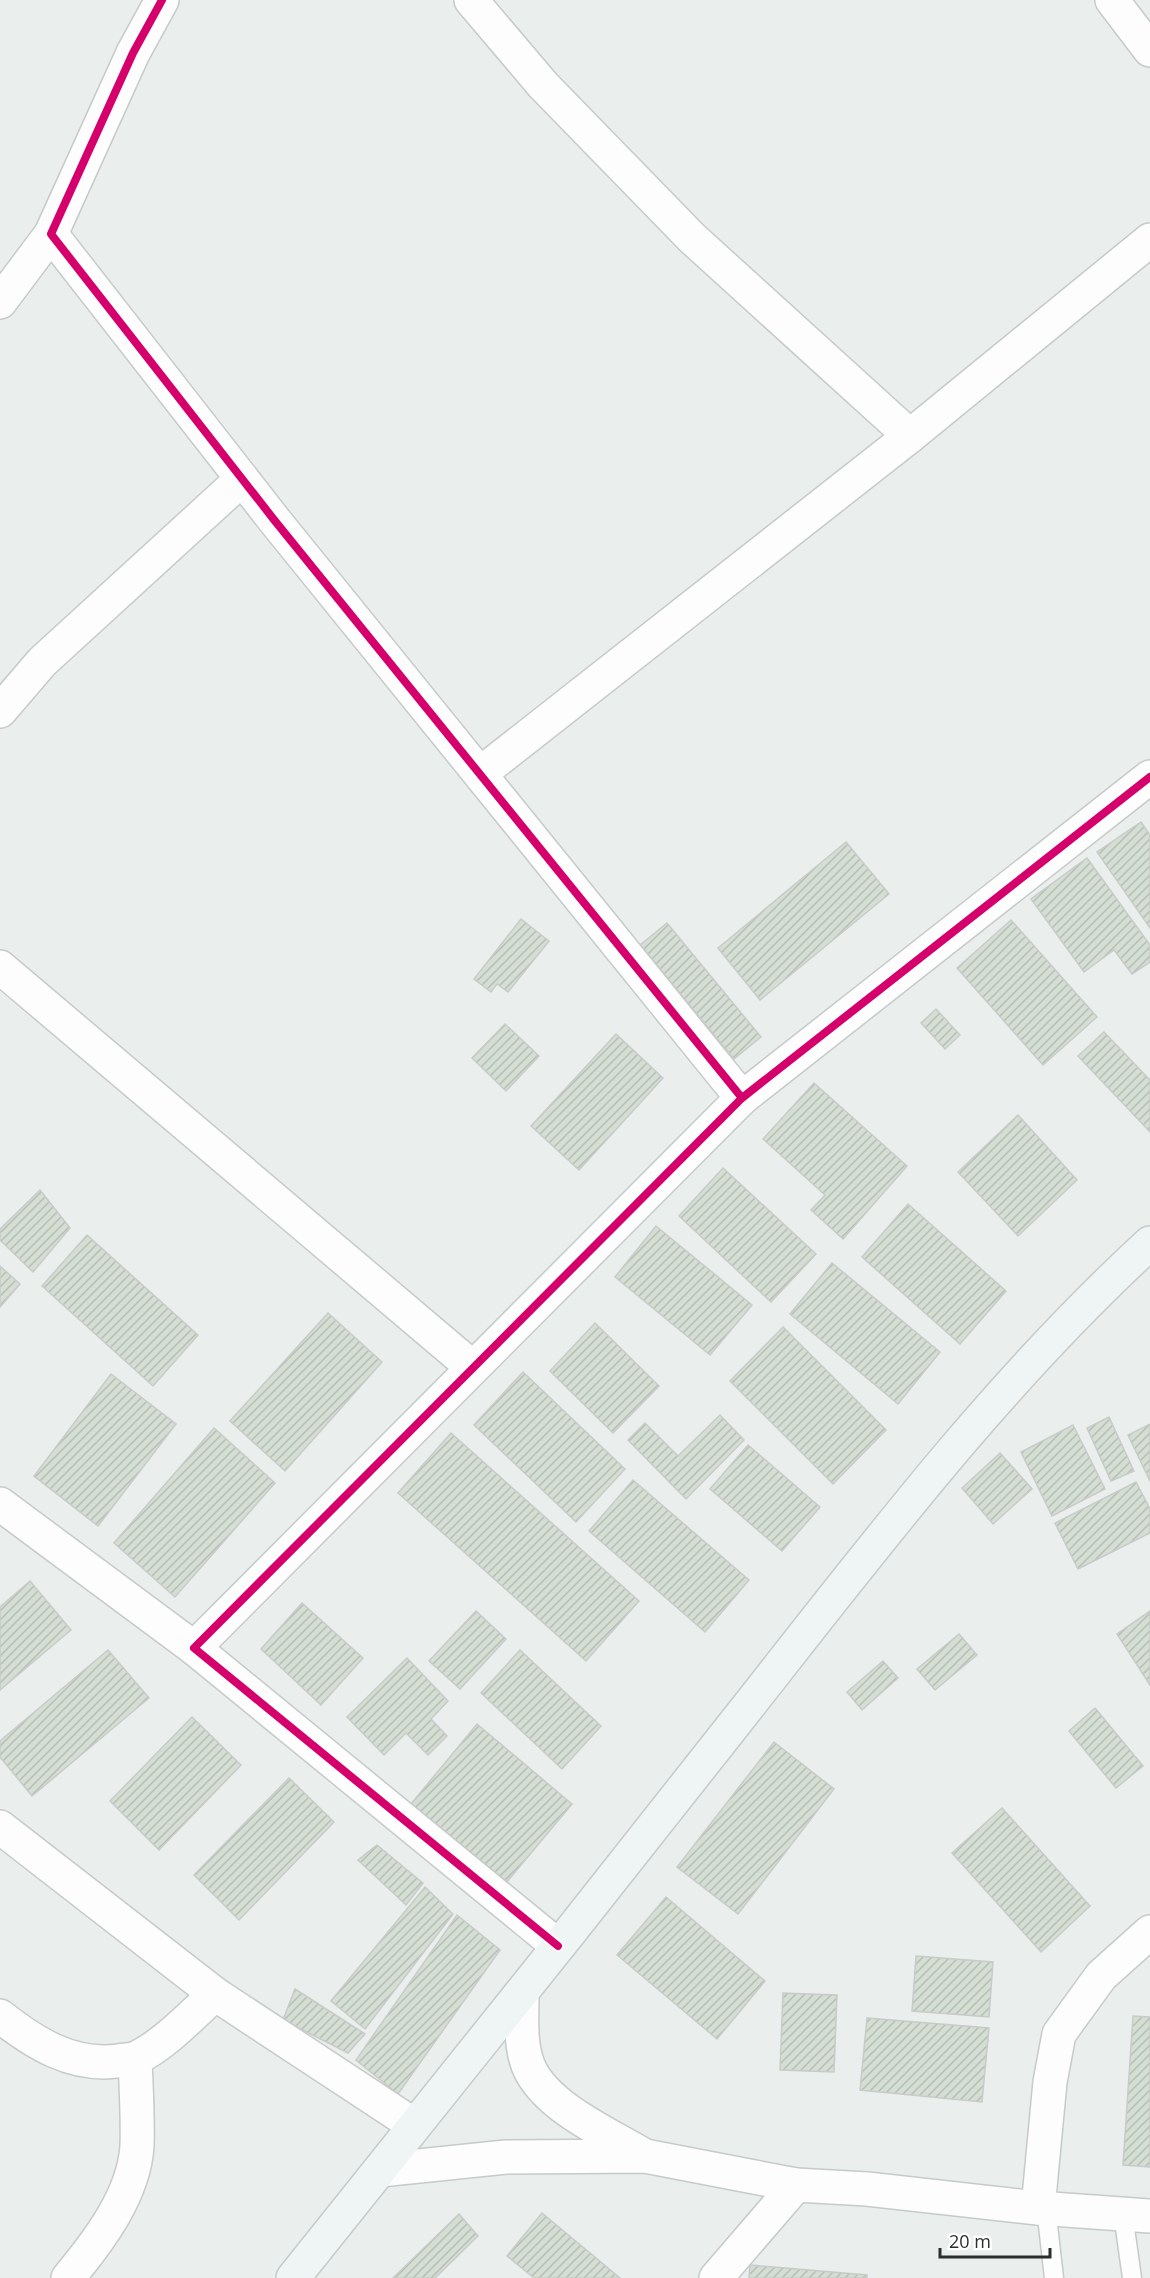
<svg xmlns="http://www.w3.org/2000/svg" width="1150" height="2278" font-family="'Open Sans',sans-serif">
<defs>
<pattern id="building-hatch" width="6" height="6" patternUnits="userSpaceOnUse" patternTransform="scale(1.5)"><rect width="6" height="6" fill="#d4ded3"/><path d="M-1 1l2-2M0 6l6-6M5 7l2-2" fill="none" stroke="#b6bfb5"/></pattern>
</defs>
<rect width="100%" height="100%" fill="#eaefed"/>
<g fill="url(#building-hatch)" stroke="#c8cbc9" stroke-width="1.5">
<path d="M1141,822L1150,835V928L1097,852Z"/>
<path d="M846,842L889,894L760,1000L718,948Z"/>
<path d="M1087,858L1150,945V962L1132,974L1114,950L1084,972L1031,899Z"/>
<path d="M521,919L549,941L508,992L497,984L491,992L474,979Z"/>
<path d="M1011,920L1097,1017L1043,1065L957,968Z"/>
<path d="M667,923L761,1037L734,1059L640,945Z"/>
<path d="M936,1009L960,1035L945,1049L921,1023Z"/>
<path d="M505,1024L539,1056L506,1091L472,1058Z"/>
<path d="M1104,1032L1150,1080V1132L1078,1056Z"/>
<path d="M616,1034L663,1078L579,1170L531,1126Z"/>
<path d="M814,1083L907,1166L843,1239L811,1210L825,1195L763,1139Z"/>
<path d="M1018,1115L1077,1180L1018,1236L958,1172Z"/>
<path d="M723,1168L816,1254L771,1302L679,1216Z"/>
<path d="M40,1190L70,1228L33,1272L0,1240V1229Z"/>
<path d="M908,1204L1006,1291L960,1344L862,1257Z"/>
<path d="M656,1226L752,1305L710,1355L615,1277Z"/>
<path d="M87,1235L198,1335L153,1386L42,1286Z"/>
<path d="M832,1263L940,1352L898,1404L790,1314Z"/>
<path d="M0,1266L20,1284L0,1307Z"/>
<path d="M328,1313L382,1362L285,1471L230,1421Z"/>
<path d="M595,1323L659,1386L613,1433L550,1371Z"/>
<path d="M783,1327L886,1430L833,1484L730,1381Z"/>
<path d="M523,1372L625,1469L576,1522L474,1425Z"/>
<path d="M111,1374L176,1424L98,1526L34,1476Z"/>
<path d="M720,1415L744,1440L686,1499L628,1440L645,1423L678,1456Z"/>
<path d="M1109,1417L1134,1471L1111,1481L1087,1428Z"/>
<path d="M1150,1424V1481L1128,1435Z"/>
<path d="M1073,1425L1105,1489L1052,1516L1021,1452Z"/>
<path d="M214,1428L275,1483L175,1597L114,1543Z"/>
<path d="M451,1433L639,1601L586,1661L398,1493Z"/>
<path d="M748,1445L820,1507L782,1551L710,1489Z"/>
<path d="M1000,1453L1032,1489L993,1524L962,1488Z"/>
<path d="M633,1480L749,1580L705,1632L589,1531Z"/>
<path d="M1136,1482L1150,1509V1533L1078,1569L1055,1523Z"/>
<path d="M30,1581L71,1630L0,1690V1607Z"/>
<path d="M302,1603L363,1658L321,1705L261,1649Z"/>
<path d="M476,1611L506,1639L460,1689L429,1661Z"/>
<path d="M1150,1611V1685L1117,1634Z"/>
<path d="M959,1634L977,1655L935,1690L917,1669Z"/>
<path d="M108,1650L149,1698L32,1796L0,1757V1741Z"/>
<path d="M520,1650L601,1726L562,1769L481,1693Z"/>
<path d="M407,1658L448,1701L431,1719L447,1736L428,1755L406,1733L384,1755L347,1717Z"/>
<path d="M883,1661L898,1678L862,1710L847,1692Z"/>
<path d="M1095,1708L1143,1766L1116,1788L1069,1731Z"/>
<path d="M192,1717L241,1765L159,1850L110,1801Z"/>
<path d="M477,1724L572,1804L506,1883L411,1804Z"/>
<path d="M774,1742L834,1789L738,1914L677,1867Z"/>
<path d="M289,1778L334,1822L239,1920L194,1875Z"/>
<path d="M1002,1808L1090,1906L1041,1952L952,1853Z"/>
<path d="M377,1845L423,1883L406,1905L358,1860Z"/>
<path d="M425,1887L453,1914L365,2029L331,2001Z"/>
<path d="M666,1897L765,1981L717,2039L617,1955Z"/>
<path d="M457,1915L500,1950L398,2094L356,2060Z"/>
<path d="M916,1956L993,1962L989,2017L912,2011Z"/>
<path d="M295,1989L365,2034L348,2053L283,2020Z"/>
<path d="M783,1993L837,1995L834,2072L780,2070Z"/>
<path d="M1133,2016L1150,2017V2167L1123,2165Z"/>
<path d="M867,2018L989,2028L982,2102L860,2090Z"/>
<path d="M542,2213L620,2278H534L507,2256Z"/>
<path d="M459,2214L478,2236L435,2278H393Z"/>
<path d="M750,2265L867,2275V2278H749Z"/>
</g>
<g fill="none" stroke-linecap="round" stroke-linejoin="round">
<defs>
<g id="service">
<path d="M1046,2208L1054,2278"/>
<path d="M1123,2214L1132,2278"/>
</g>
<g id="minor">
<path d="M162,0L133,53L51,234L275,521L742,1098"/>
<path d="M471,0L543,85L692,238L910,436"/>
<path d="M1112,0L1150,50"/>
<path d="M0,302L51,234"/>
<path d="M0,711L42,662L242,479"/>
<path d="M481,773L910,436L1150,240"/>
<path d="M0,967L472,1367"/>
<path d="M0,1504L194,1648"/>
<path d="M0,1827L215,1994L414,2125"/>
<path d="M558,1946L194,1648L742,1098L1150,777"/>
<path d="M0,2016C34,2043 72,2067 118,2061C123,2060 131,2060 136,2058C163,2046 193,2014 215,1994"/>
<path d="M1038,2208L1050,2082L1059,2034L1101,1976L1150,1932"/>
<path d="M68,2278C98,2242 134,2195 137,2146C138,2117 136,2087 135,2059"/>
<path d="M716,2278L796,2185"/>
</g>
<g id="tertiary">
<path d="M522,1994C522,2015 520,2038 526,2059C538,2104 607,2133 645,2156"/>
<path d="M380,2170L506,2157L645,2156L796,2185L867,2189L1038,2208L1150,2216"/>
</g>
<path id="secondary" d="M293,2278C441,2094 589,1909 735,1723C866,1557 994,1386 1150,1243"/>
</defs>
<use href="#service" stroke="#c6cac8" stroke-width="21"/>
<use href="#minor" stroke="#c6cac8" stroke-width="36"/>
<use href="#tertiary" stroke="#c6cac8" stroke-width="36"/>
<use href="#secondary" stroke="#c6cac8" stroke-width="36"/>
<use href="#service" stroke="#fcfdfc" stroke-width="18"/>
<use href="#minor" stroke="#fcfdfc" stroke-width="33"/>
<use href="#tertiary" stroke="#fcfdfc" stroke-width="33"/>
<use href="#secondary" stroke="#eff5f5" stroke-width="33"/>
<defs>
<g id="cycleway">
<path d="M162,0L133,53L51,234L275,521L742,1098"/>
<path d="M558,1946L194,1648L742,1098L1150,777"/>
</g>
</defs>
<use href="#cycleway" stroke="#fff" stroke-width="11"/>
<use href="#cycleway" stroke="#d6006c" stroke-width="8"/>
</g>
<path d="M940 2248v9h110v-9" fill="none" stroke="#2b2e2d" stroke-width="3"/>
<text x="949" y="2248" font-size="18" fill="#2b2e2d" stroke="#ffffff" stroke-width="4.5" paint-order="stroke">20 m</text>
</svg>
